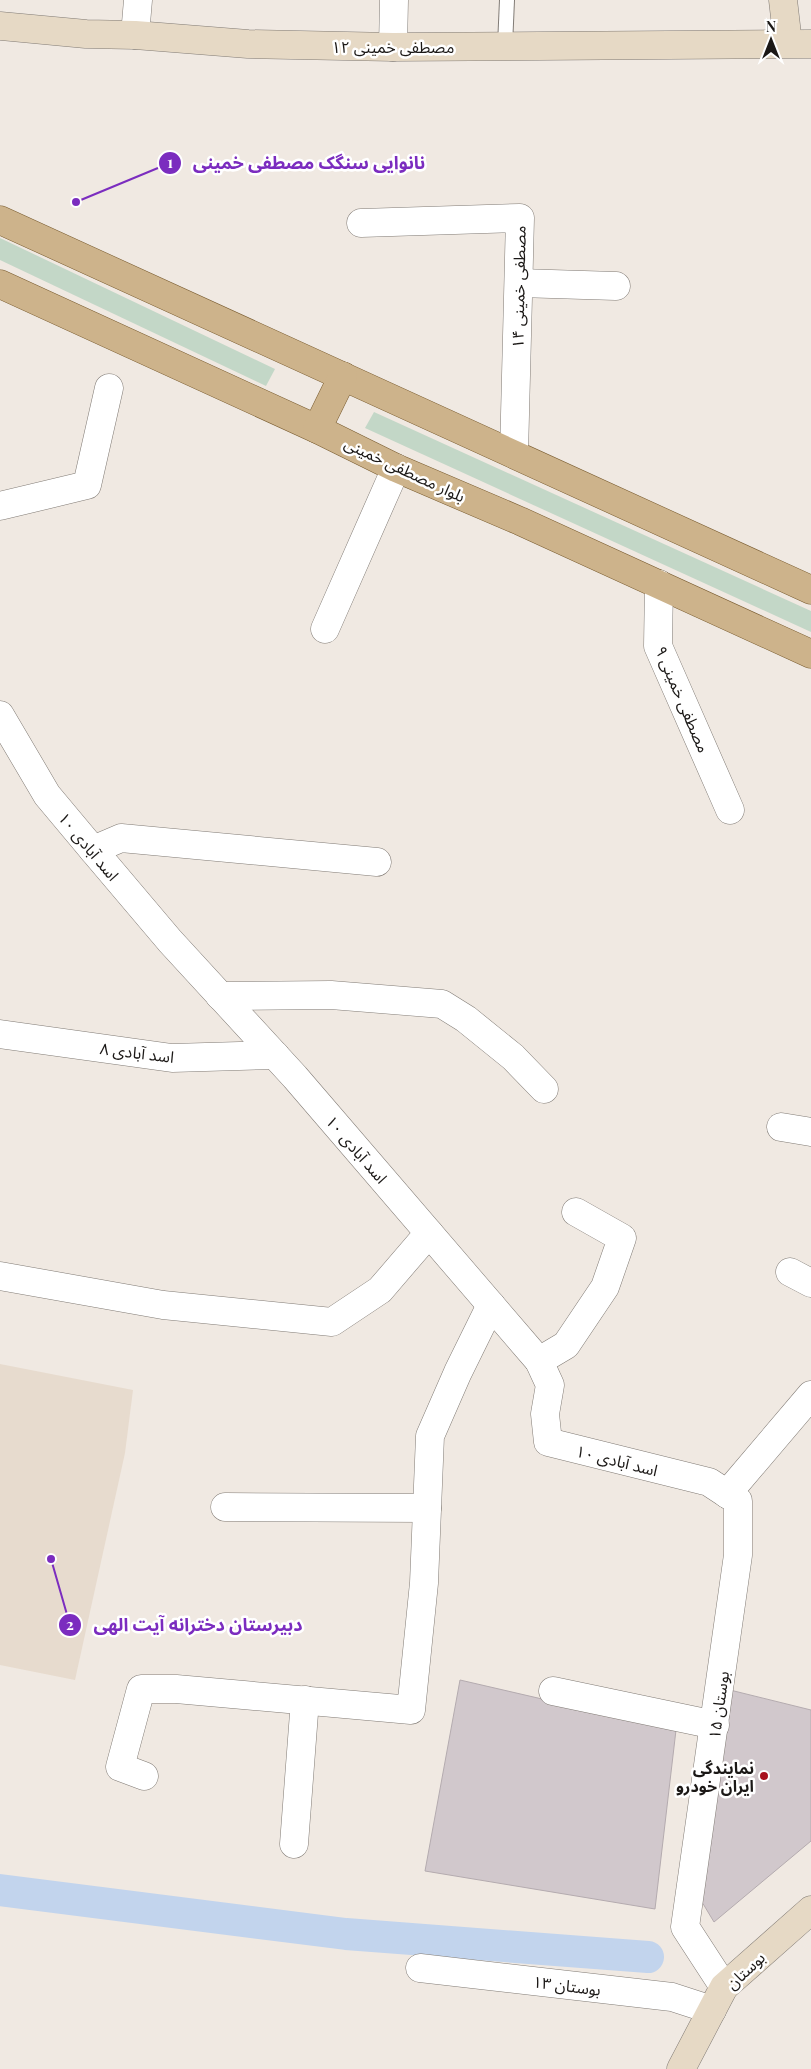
<svg xmlns="http://www.w3.org/2000/svg" width="811" height="2069" font-family="'Playfair Display','Noto Sans Arabic',serif">
<rect width="100%" height="100%" fill="#f0e9e2"/>
<path fill="#e7dbce" d="M0,1364L133,1390L125,1453L75,1680L0,1665Z"/>
<g fill="#c3d7c7">
<path d="M0,238L275,369L266,386L0,260Z"/>
<path d="M374,412L811,611V632L365,428Z"/>
</g>
<g fill="none" stroke-linecap="round" stroke-linejoin="round">
<path stroke="#c2d4ed" stroke-width="32" d="M0,1890L346,1934L648,1957"/>
</g>
<g fill="#d1c8cc" stroke="#b4abaf">
<path d="M460,1680L676,1730L655,1909L425,1871Z"/>
<path d="M730,1690L811,1710V1841L714,1922L699,1897Z"/>
</g>
<g fill="none" stroke-linecap="round" stroke-linejoin="round">
<defs>
<path id="lane" d="M505,46L507,0"/>
<g id="street">
<path d="M135,35L138,0"/>
<path d="M393,47L394,0"/>
<path d="M361,223L520,218L514,454"/>
<path d="M519,283L616,286"/>
<path d="M0,506L87,485L109,388"/>
<path d="M659,584L658,646L730,810"/>
<path d="M325,629L396,468"/>
<path d="M0,715L47,795L93,850L170,941L295,1077L539,1361L550,1385L545,1414L548,1442L709,1482L738,1501V1555L685,1927L724,1987"/>
<path d="M93,850L121,838L377,862"/>
<path d="M220,996L331,995L442,1004L466,1019L513,1057L544,1089"/>
<path d="M0,1034L172,1058L275,1055"/>
<path d="M781,1127L811,1132"/>
<path d="M790,1272L811,1283"/>
<path d="M0,1276L163,1305L332,1322L380,1290L429,1233"/>
<path d="M539,1361L566,1345L605,1287L622,1238L576,1212"/>
<path d="M727,1494L811,1395"/>
<path d="M225,1507L427,1508"/>
<path d="M553,1691L715,1725"/>
<path d="M144,1776L120,1767L141,1689H176L411,1710L424,1583L430,1436L458,1372L491,1305"/>
<path d="M294,1844L305,1700"/>
<path d="M420,1968L672,1997L712,2010"/>
</g>
<g id="secondary">
<path d="M783,0L788,43"/>
<path d="M0,26L86,34L135,35L248,44L393,47L811,44"/>
<path d="M681,2069L724,1987L811,1910"/>
</g>
<g id="primary">
<path d="M0,220L811,590"/>
<path d="M0,284L317,429L396,468L520,521L811,654"/>
<path d="M317,429L343,376"/>
</g>
</defs>
<use href="#lane" stroke="#817b75" stroke-width="16"/>
<use href="#street" stroke="#817b75" stroke-width="29"/>
<use href="#secondary" stroke="#817b75" stroke-width="29"/>
<use href="#primary" stroke="#795c30" stroke-width="29"/>
<use href="#lane" stroke="#fff" stroke-width="14"/>
<use href="#street" stroke="#fff" stroke-width="28"/>
<use href="#secondary" stroke="#e6d9c5" stroke-width="28"/>
<use href="#primary" stroke="#cdb38b" stroke-width="28"/>
</g>
<circle fill="#a7111d" stroke="#fff" stroke-width="2" cx="764" cy="1776" r="5"/>
<g text-anchor="middle" dominant-baseline="central" stroke-width="5" stroke-linejoin="round" paint-order="stroke">
<g font-size="16" fill="#1b1816" stroke="#fff">
<text x="393" y="46">مصطفی خمینی ۱۲</text>
<text transform="translate(518 287) rotate(-89)">مصطفی خمینی ۱۴</text>
<text transform="translate(405 469) rotate(25)">بلوار مصطفی خمینی</text>
<text transform="translate(683 699) rotate(67)">مصطفی خمینی ۹</text>
<text transform="translate(89 846) rotate(50)">اسد آبادی ۱۰</text>
<text transform="translate(137 1052) rotate(7)">اسد آبادی ۸</text>
<text transform="translate(357 1149) rotate(49)">اسد آبادی ۱۰</text>
<text transform="translate(617 1460) rotate(14)">اسد آبادی ۱۰</text>
<text transform="translate(718 1705) rotate(-82)">بوستان ۱۵</text>
<text transform="translate(745 1970) rotate(-43)">بوستان</text>
<text transform="translate(567 1985) rotate(7)">بوستان ۱۳</text>
</g>
<g font-size="16" font-weight="bold" fill="#1b1816" stroke="#fff" text-anchor="end">
<text x="754" y="1767">نمایندگی<tspan x="754" dy="18">ایران خودرو</tspan></text>
</g>
</g>
<path fill="none" stroke="#7b2cbf" stroke-width="2" d="M76 202L170 163M51 1559L70 1625"/>
<g fill="#7b2cbf" stroke="#fff" stroke-width="2">
<circle cx="76" cy="202" r="5"/>
<circle cx="51" cy="1559" r="5"/>
<circle cx="170" cy="163" r="12"/>
<circle cx="70" cy="1625" r="12"/>
</g>
<g font-size="15" text-anchor="middle" font-weight="bold" fill="#fff">
<text x="170" y="168">1</text>
<text x="70" y="1630">2</text>
</g>
<g font-size="18" text-anchor="middle" font-weight="bold" fill="#7b2cbf" stroke="#fff" stroke-width="5" stroke-linejoin="round" paint-order="stroke">
<text x="309" y="169">نانوایی سنگک مصطفی خمینی</text>
<text x="198" y="1631">دبیرستان دخترانه آیت الهی</text>
</g>
<g transform="translate(771 40)" stroke="#ffffff" stroke-width="4" paint-order="stroke">
<path d="M0-4L9 19L0 12L-9 19Z" fill="#1b1816"/>
<text y="-8" font-size="14" font-weight="bold" text-anchor="middle" fill="#1b1816">N</text>
</g>
</svg>
